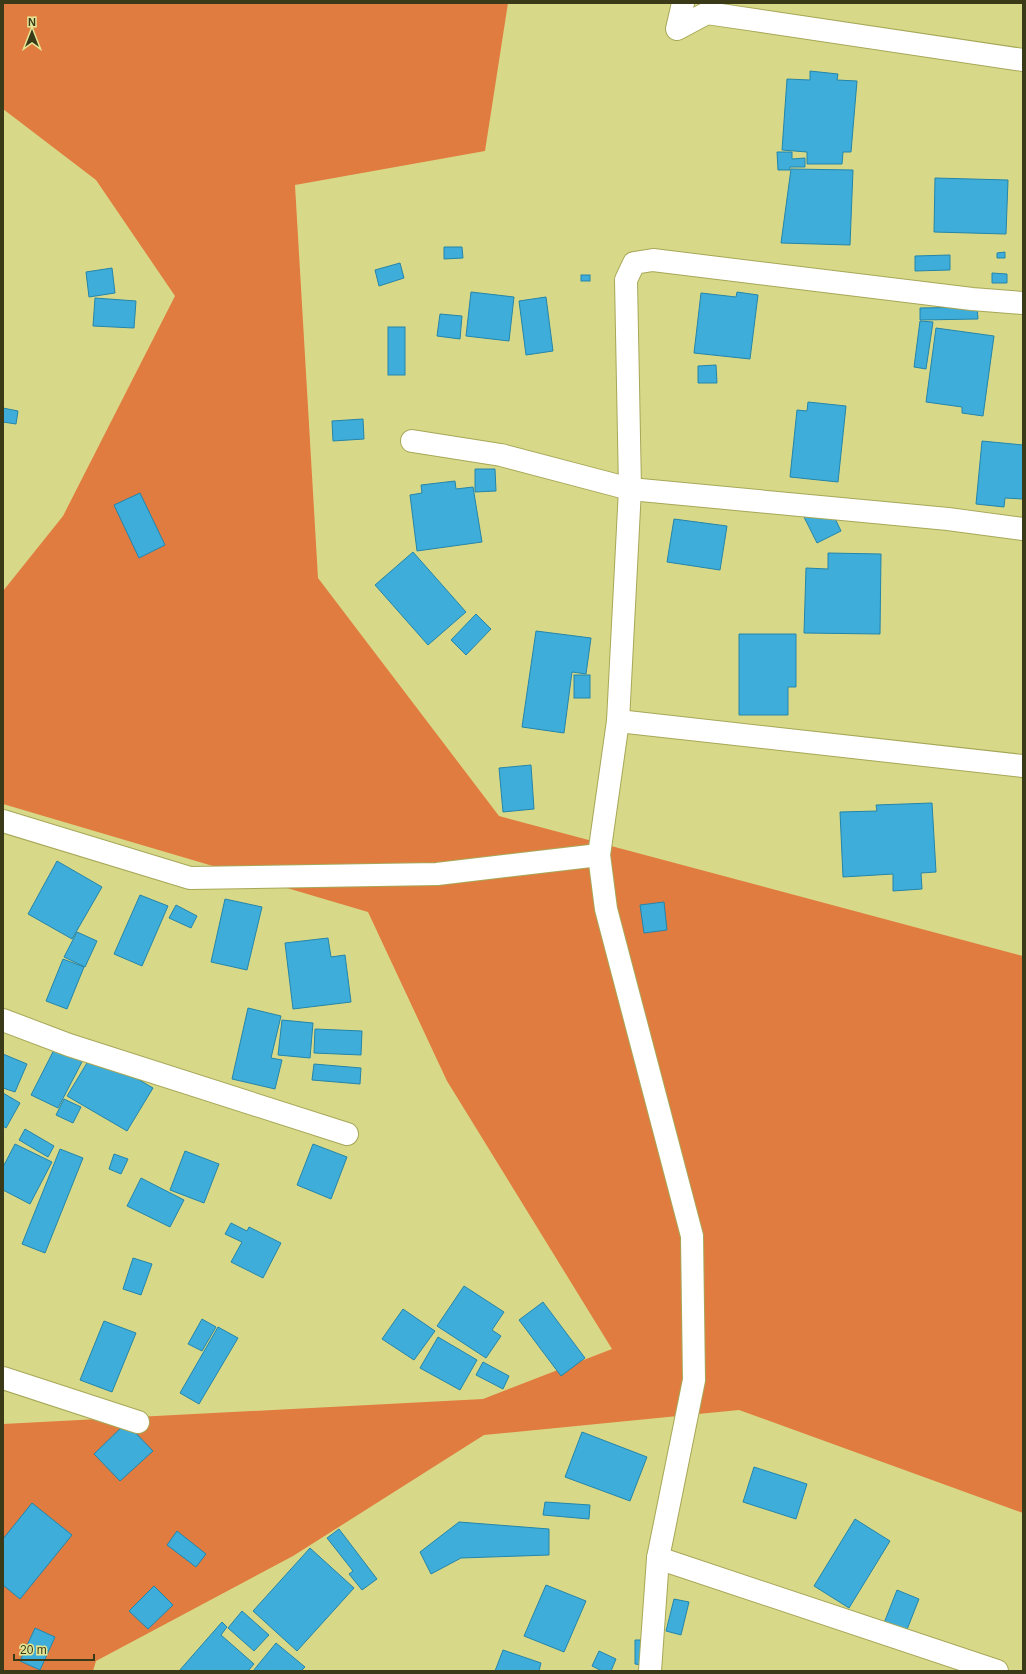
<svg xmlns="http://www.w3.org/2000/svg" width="1026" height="1674" font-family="Helvetica,sans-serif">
<rect width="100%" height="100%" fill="#d8d988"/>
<path fill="#e17c40" d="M3,3H508L485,151L295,185L318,578L499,816L1023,956V1513L739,1410L484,1435L293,1556L96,1661L93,1671H3V1424L483,1399L612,1349L447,1081L368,912L3,804V591L63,516L175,296L96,180L3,109Z"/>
<g fill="#3fadd9" stroke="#2485aa">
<path d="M810,71L838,74L837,80L857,81L851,152H843L842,164H807V152L782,150L787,79L810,80Z"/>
<path d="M777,152H792V159L805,158V167H790V170H778Z"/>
<path d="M791,169L853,170L850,245L781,243Z"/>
<path d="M935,178L1008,180L1006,234L934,232Z"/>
<path d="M444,247H462L463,258L444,259Z"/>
<path d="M1005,252V258H997V253Z"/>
<path d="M950,255V270L915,271V256Z"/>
<path d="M400,263L404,278L379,286L375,270Z"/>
<path d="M112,268L115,293L89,297L86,272Z"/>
<path d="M992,273L1007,274V283H992Z"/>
<rect x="581" y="275" width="9" height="6"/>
<path d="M471,292L514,297L509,341L466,336Z"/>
<path d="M737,292L758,295L750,359L694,353L701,293L736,297Z"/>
<path d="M546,297L553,351L526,355L519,301Z"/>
<path d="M95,298L136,301L134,328L93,326Z"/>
<path d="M977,307L978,319L920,320V308Z"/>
<path d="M440,314L462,316L460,339L437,336Z"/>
<path d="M920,321L933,322L926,369L914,367Z"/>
<rect x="388" y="327" width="17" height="48"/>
<path d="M936,328L994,336L983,416L962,413V407L926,402Z"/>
<path d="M716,365L717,383H698V366Z"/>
<path d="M808,402L846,406L838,482L790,477L797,410L807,411Z"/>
<path d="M3,408L18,411L16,424L3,422Z"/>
<path d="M363,419L364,439L333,441L332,421Z"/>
<path d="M982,441L1023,445V499L1005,498L1004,507L976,504Z"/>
<path d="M475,469H495L496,491L475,492Z"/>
<path d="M455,481L456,489L473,487L482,542L417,551L410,495L422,493L421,485Z"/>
<path d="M140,493L165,545L139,558L114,505Z"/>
<path d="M831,510L841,531L817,543L803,515Z"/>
<path d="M674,519L727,526L720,570L667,562Z"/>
<path d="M413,552L466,612L428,645L375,585Z"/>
<path d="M828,553L881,554L880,634L804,633L806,568L828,569Z"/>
<path d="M476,614L491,629L466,655L451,640Z"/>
<path d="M536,631L591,638L586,674L572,672L564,733L522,727Z"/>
<path d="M739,634H796V687H788V715H739Z"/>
<rect x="574" y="675" width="16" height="23"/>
<path d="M531,765L534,809L503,812L499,768Z"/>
<path d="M932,803L936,872L921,873L922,889L893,891V874L843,877L840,812L877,811L876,805Z"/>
<path d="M57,861L102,887L72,939L28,914Z"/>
<path d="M140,895L168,906L142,966L114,954Z"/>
<path d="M225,899L262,907L247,970L211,962Z"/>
<path d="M664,902L667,930L644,933L640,905Z"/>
<path d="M176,905L197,916L191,928L169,918Z"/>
<path d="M77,932L97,941L85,967L64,957Z"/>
<path d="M328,938L331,957L345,955L351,1002L293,1009L285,943Z"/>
<path d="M63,959L84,967L67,1009L46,1001Z"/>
<path d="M248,1008L281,1016L271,1058L282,1060L275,1089L232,1079Z"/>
<path d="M282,1020L313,1023L310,1058L278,1055Z"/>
<path d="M315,1029L362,1031L361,1055L314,1053Z"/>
<path d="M57,1044L84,1058L58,1108L31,1095Z"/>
<path d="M93,1053L153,1088L127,1131L67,1096Z"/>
<path d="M3,1054L27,1064L15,1092L3,1088Z"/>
<path d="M314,1064L361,1068L360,1084L312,1080Z"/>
<path d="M3,1093L20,1103L6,1128L3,1126Z"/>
<path d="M64,1099L81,1107L73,1123L56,1115Z"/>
<path d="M25,1129L54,1146L48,1157L19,1140Z"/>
<path d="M15,1144L52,1162L30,1204L3,1190V1167Z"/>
<path d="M313,1144L347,1157L331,1199L297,1185Z"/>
<path d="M60,1149L83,1158L45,1253L22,1244Z"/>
<path d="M185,1151L219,1164L204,1203L170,1190Z"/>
<path d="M114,1154L128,1159L121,1174L109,1169Z"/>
<path d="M141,1178L184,1200L170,1227L127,1206Z"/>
<path d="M231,1223L247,1231L249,1227L281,1243L263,1278L231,1262L242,1242L225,1234Z"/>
<path d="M133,1258L152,1264L141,1295L123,1289Z"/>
<path d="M464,1286L504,1312L492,1330L501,1336L486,1358L437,1326Z"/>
<path d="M543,1302L585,1358L561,1376L519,1320Z"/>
<path d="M403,1309L435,1331L414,1360L382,1339Z"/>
<path d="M202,1319L216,1327L202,1351L188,1344Z"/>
<path d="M104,1321L136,1333L112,1392L80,1380Z"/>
<path d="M218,1327L238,1338L199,1404L180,1393Z"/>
<path d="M438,1337L477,1360L460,1390L420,1368Z"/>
<path d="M483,1362L509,1376L503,1389L476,1375Z"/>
<path d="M126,1423L153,1451L120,1481L94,1454Z"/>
<path d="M582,1432L647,1457L630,1501L565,1477Z"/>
<path d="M754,1467L807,1484L796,1519L743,1502Z"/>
<path d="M545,1502L590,1505L589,1519L543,1515Z"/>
<path d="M32,1503L72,1535L20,1599L3,1585V1539Z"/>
<path d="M855,1519L890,1541L849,1608L814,1586Z"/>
<path d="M459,1522L549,1529V1555L461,1558L431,1574L420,1552Z"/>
<path d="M339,1529L377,1579L362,1590L349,1574L353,1571L327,1538Z"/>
<path d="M177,1531L206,1554L196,1567L167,1545Z"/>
<path d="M310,1548L354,1588L297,1651L253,1611Z"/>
<path d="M546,1585L586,1601L564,1652L524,1636Z"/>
<path d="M154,1586L173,1605L148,1629L129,1611Z"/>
<path d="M897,1590L919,1599L906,1632L884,1623Z"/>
<path d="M674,1599L689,1602L681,1635L666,1631Z"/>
<path d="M242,1611L269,1635L254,1651L228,1628Z"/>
<path d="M222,1622L227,1627L221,1635L254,1664L248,1671H179Z"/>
<path d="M35,1628L55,1637L40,1670L20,1661Z"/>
<path d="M635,1640H642V1665L635,1664Z"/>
<path d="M276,1643L305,1667L301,1671H253Z"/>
<path d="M503,1650L541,1663L539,1671H495Z"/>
<path d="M599,1651L616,1659L611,1671H602L592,1666Z"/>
</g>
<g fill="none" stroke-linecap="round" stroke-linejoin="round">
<defs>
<g id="minor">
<path d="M683,3L677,29L707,13L1023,60"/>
<path d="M412,441L501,455L630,489L948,519L1023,529"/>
<path d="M618,721L1023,766"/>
<path d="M3,821L190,878L437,874L599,855"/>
<path d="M3,1020L69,1045L347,1134"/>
<path d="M3,1378L138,1422"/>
<path d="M658,1558L997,1671"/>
<path d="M650,1671L658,1558L694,1380L692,1236L606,909L599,855L618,721L630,489L626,280L634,263L653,260L972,299L1023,303"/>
</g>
</defs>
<use href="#minor" stroke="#a7a758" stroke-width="24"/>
<use href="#minor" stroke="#fff" stroke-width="22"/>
</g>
<rect width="1026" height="1674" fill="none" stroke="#3a3a19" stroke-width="8"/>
<g transform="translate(32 32)" stroke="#e5e695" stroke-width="3" paint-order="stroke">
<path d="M0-3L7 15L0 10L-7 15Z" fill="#3a3a19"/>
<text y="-6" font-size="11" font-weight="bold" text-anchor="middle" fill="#3a3a19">N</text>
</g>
<path d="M14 1654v6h80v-6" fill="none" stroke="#3a3a19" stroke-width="2"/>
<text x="20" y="1654" font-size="12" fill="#3a3a19" stroke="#e5e695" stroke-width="3" paint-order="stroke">20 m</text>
</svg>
